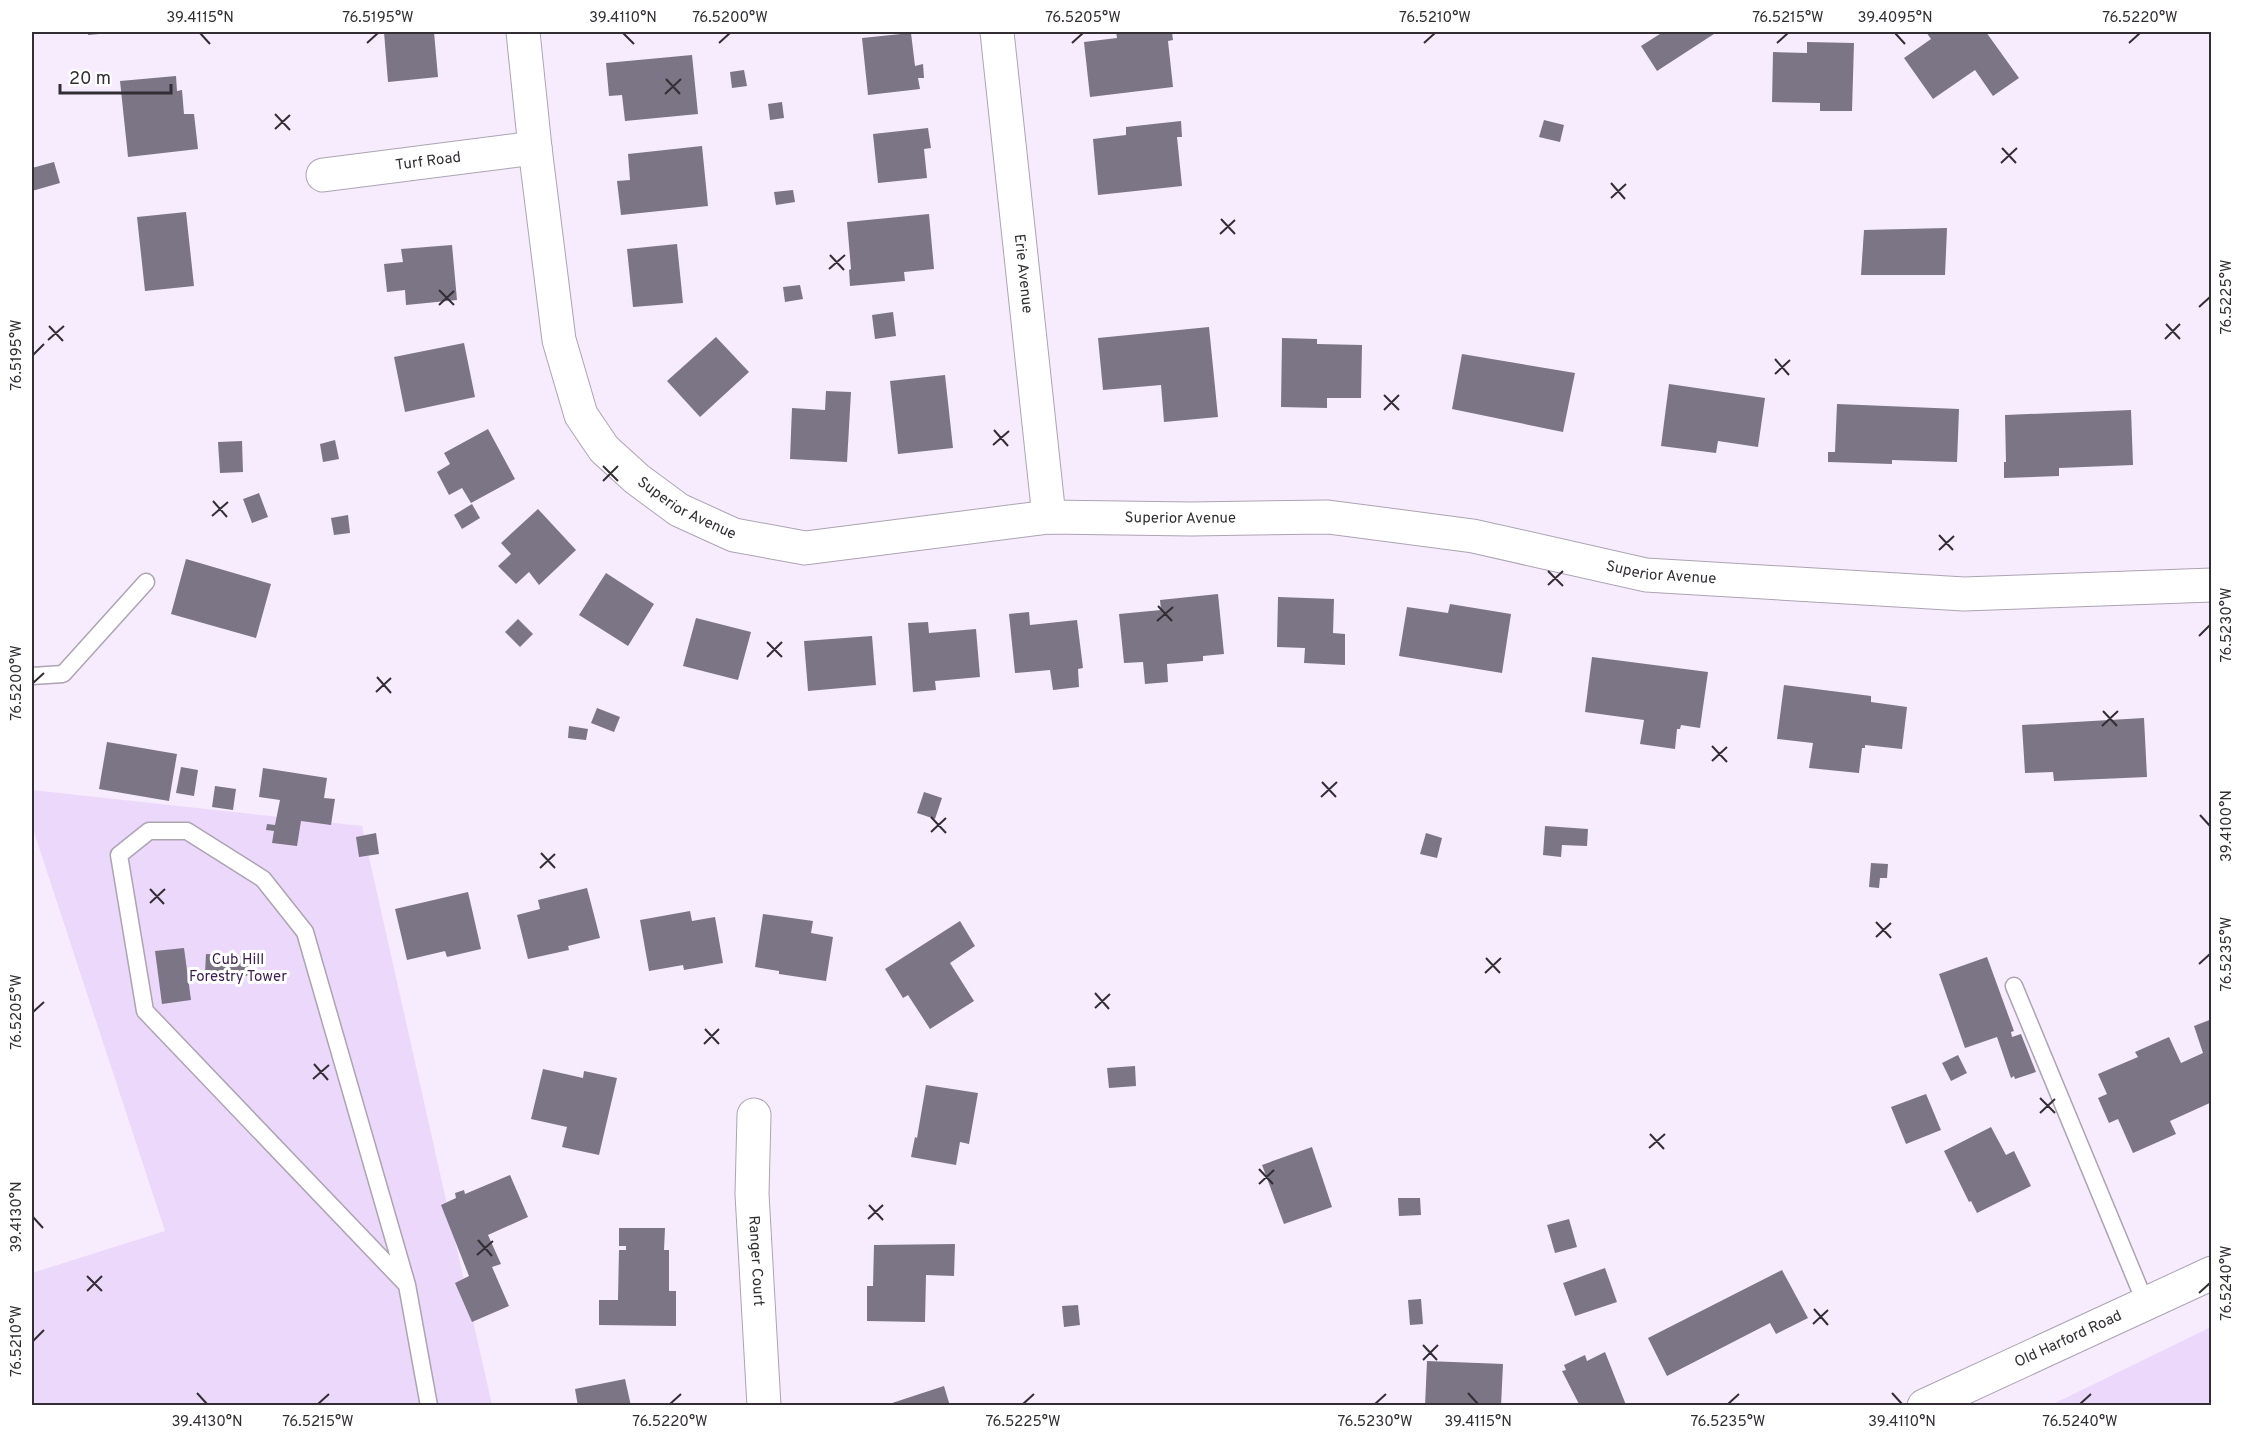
<svg xmlns="http://www.w3.org/2000/svg" width="2243" height="1437" font-family="Overpass,sans-serif">
<rect width="100%" height="100%" fill="#f6ecfd"/>
<g fill="#ecd8fb">
<path d="M32,790L362,826L492,1405H32V1273L165,1231L32,826Z"/>
<path d="M2211,1327V1405H2051Z"/>
</g>
<g fill="#7b7585">
<path d="M88,32H111V33L88,35Z"/>
<path d="M384,32H434L438,77L388,82Z"/>
<path d="M1116,32H1172L1173,40L1168,41L1173,87L1090,97L1084,42L1117,38Z"/>
<path d="M1663,32H1717L1657,71L1641,46Z"/>
<path d="M1926,32H1986L2019,78L1993,96L1975,70L1933,99L1904,58L1931,39Z"/>
<path d="M911,33L915,66L923,64L924,78H918L920,89L868,95L862,38Z"/>
<path d="M1807,42L1854,43L1852,111H1820V103L1772,102L1773,52L1807,53Z"/>
<path d="M692,55L698,114L625,121L622,95L609,96L606,63Z"/>
<path d="M744,70L747,86L732,88L730,72Z"/>
<path d="M176,76L177,91L182,90L184,114H194L198,149L128,157L120,81Z"/>
<path d="M782,102L784,118L770,120L768,104Z"/>
<path d="M1544,120L1564,125L1560,142L1539,137Z"/>
<path d="M1181,121L1182,137H1177L1182,186L1098,195L1093,139L1126,135V127Z"/>
<path d="M928,128L931,148L924,149L927,178L878,183L873,134Z"/>
<path d="M702,146L708,206L621,215L617,181L630,180L628,154Z"/>
<path d="M54,162L60,183L32,191V168Z"/>
<path d="M793,190L795,202L776,205L774,192Z"/>
<path d="M186,212L194,286L145,291L137,217Z"/>
<path d="M929,214L934,269L904,272L905,281L850,286L849,270L851,269L847,222Z"/>
<path d="M1947,228L1945,275H1861L1864,230Z"/>
<path d="M677,244L683,303L633,307L627,249Z"/>
<path d="M452,245L457,300L406,305L405,290L387,292L384,264L403,262L401,249Z"/>
<path d="M800,285L803,299L785,302L783,287Z"/>
<path d="M893,312L896,336L875,339L872,315Z"/>
<path d="M1209,327L1218,417L1164,422L1161,385L1103,390L1098,338Z"/>
<path d="M716,337L749,372L700,417L667,381Z"/>
<path d="M1282,338L1317,339V344L1362,345L1361,398H1327V408L1281,407Z"/>
<path d="M464,343L475,397L405,412L394,357Z"/>
<path d="M1462,354L1575,373L1563,432L1452,409Z"/>
<path d="M945,375L953,448L898,454L890,381Z"/>
<path d="M1669,384L1765,398L1758,447L1718,441L1716,453L1661,446Z"/>
<path d="M826,391L851,392L847,462L790,459L792,408L825,410Z"/>
<path d="M1837,404L1959,409L1957,462L1892,460V464L1828,462V452H1835Z"/>
<path d="M2131,410L2133,465L2059,468V476L2004,478V462H2006L2005,415Z"/>
<path d="M488,429L515,479L471,503L462,488L449,495L437,472L450,464L444,453Z"/>
<path d="M335,440L339,459L323,462L320,444Z"/>
<path d="M242,441L243,472L220,473L218,442Z"/>
<path d="M259,493L268,517L252,523L243,499Z"/>
<path d="M472,504L480,518L462,529L454,515Z"/>
<path d="M538,509L576,550L539,585L529,572L516,584L498,566L511,554L501,543Z"/>
<path d="M348,515L350,533L334,535L331,518Z"/>
<path d="M186,559L271,584L256,638L171,614Z"/>
<path d="M606,573L654,604L628,646L579,615Z"/>
<path d="M1218,594L1224,654L1203,656V661L1167,664L1168,682L1145,684L1143,662L1124,663L1119,614L1161,610L1160,600Z"/>
<path d="M1278,597L1334,599L1333,633L1345,634V665L1304,663L1305,648L1277,647Z"/>
<path d="M1450,604L1511,614L1502,673L1399,656L1407,607L1448,613Z"/>
<path d="M1029,612L1030,625L1077,620L1083,668L1078,669L1079,687L1053,690L1050,670L1015,673L1009,614Z"/>
<path d="M696,618L751,632L738,680L683,666Z"/>
<path d="M518,619L533,634L520,647L505,632Z"/>
<path d="M928,622L929,633L976,629L980,677L935,681L936,690L913,692L908,623Z"/>
<path d="M872,636L876,685L808,691L804,641Z"/>
<path d="M1592,657L1708,672L1700,728L1681,725L1680,729H1677L1675,749L1640,744L1644,720L1585,712Z"/>
<path d="M1784,685L1871,696V702L1907,707L1902,749L1865,745V748H1862L1859,773L1809,768L1813,743L1777,739Z"/>
<path d="M597,708L620,717L614,732L591,723Z"/>
<path d="M2144,718L2147,777L2054,781L2053,772L2025,773L2022,725Z"/>
<path d="M569,726L588,729L586,740L568,738Z"/>
<path d="M107,742L177,754L169,801L99,789Z"/>
<path d="M181,767L198,770L194,796L176,793Z"/>
<path d="M263,768L327,778L324,798L335,799L331,825L301,821L297,846L272,843L274,831L266,830L267,824L275,825L280,800L259,797Z"/>
<path d="M215,786L236,789L233,810L212,807Z"/>
<path d="M924,792L942,798L935,819L917,813Z"/>
<path d="M1545,826L1588,829L1587,846L1562,845L1561,857L1543,855Z"/>
<path d="M376,833L379,854L359,857L356,837Z"/>
<path d="M1426,833L1442,838L1437,858L1420,854Z"/>
<path d="M1871,863L1888,864L1887,878H1880L1879,888L1869,887Z"/>
<path d="M587,888L600,938L568,946L569,950L528,959L517,915L540,909L538,900Z"/>
<path d="M468,892L481,949L447,957L445,951L407,960L395,909Z"/>
<path d="M690,911L692,921L715,917L723,963L684,970L683,965L649,971L640,920Z"/>
<path d="M763,914L813,921L811,933L833,937L826,981L779,974V971L755,967Z"/>
<path d="M960,921L975,946L950,963L974,1001L930,1029L908,995L903,998L885,969Z"/>
<path d="M184,948L191,1000L162,1004L155,951Z"/>
<path d="M206,954L254,957L253,976L205,973Z"/>
<path d="M1987,957L2014,1031L2011,1032L2012,1037L2021,1034L2036,1072L2015,1079L2014,1076L2011,1078L1997,1037L1965,1048L1939,974Z"/>
<path d="M2212,1019V1102L2170,1121L2176,1134L2133,1153L2118,1119L2109,1123L2098,1098L2107,1094L2098,1074L2138,1057L2135,1052L2169,1037L2181,1063L2203,1053L2194,1026Z"/>
<path d="M1958,1055L1967,1073L1951,1081L1942,1063Z"/>
<path d="M1135,1066L1136,1086L1109,1088L1107,1068Z"/>
<path d="M543,1069L583,1078L584,1071L617,1078L599,1155L562,1147L567,1127L531,1119Z"/>
<path d="M926,1085L978,1093L969,1144L960,1142L956,1165L911,1157L915,1137L917,1138Z"/>
<path d="M1926,1094L1941,1130L1906,1144L1891,1107Z"/>
<path d="M1991,1127L2006,1155L2014,1151L2031,1186L1977,1213L1971,1201L1969,1202L1944,1151Z"/>
<path d="M1312,1147L1332,1207L1284,1224L1262,1165Z"/>
<path d="M510,1175L528,1217L488,1235L501,1264L492,1267L509,1306L472,1322L455,1283L469,1276L441,1205L456,1198L455,1193L464,1190L465,1194Z"/>
<path d="M1398,1198H1420L1421,1215L1399,1216Z"/>
<path d="M1569,1219L1577,1247L1555,1253L1547,1225Z"/>
<path d="M619,1228H665L664,1250H669V1291H676V1326L599,1325V1300H618L619,1250H626V1246H619Z"/>
<path d="M955,1244L954,1276L926,1275L925,1322L867,1321V1286H873L874,1245Z"/>
<path d="M1605,1268L1617,1302L1575,1316L1563,1283Z"/>
<path d="M1782,1270L1808,1318L1776,1334L1770,1323L1667,1376L1648,1338Z"/>
<path d="M1421,1299L1423,1324L1410,1325L1408,1300Z"/>
<path d="M1078,1305L1080,1325L1064,1327L1062,1306Z"/>
<path d="M1605,1352L1626,1405L1580,1406L1562,1371L1566,1370L1564,1365L1585,1355L1587,1361Z"/>
<path d="M1427,1361L1503,1364L1501,1406H1425Z"/>
<path d="M625,1379L631,1406H578L575,1389Z"/>
<path d="M944,1386L950,1406H886V1405Z"/>
</g>
<g fill="none" stroke-linecap="round" stroke-linejoin="round">
<defs>
<g id="lane">
<path d="M32,676L63,674L146,582"/>
<path d="M2014,986L2145,1302"/>
<path d="M407,1285L145,1011L119,855L149,831H187L263,879L305,932L407,1285L429,1406"/>
</g>
<g id="street">
<path id="s1" d="M523,32L535,148L559,340L581,415L604,449L637,479L679,510L734,535L805,548L1049,517L1191,519L1328,517L1473,536L1646,575L1964,594L2212,585"/>
<path id="s2" d="M997,32L1049,517"/>
<path id="s3" d="M323,175L535,148"/>
<path id="s4" d="M754,1115L752,1194L764,1406"/>
</g>
<g id="secondary">
<path id="s5" d="M1924,1406L2212,1273"/>
</g>
</defs>
<use href="#lane" stroke="#aca3b3" stroke-width="19"/>
<use href="#street" stroke="#aca3b3" stroke-width="35"/>
<use href="#secondary" stroke="#aca3b3" stroke-width="35"/>
<use href="#lane" stroke="#fff" stroke-width="16"/>
<use href="#street" stroke="#fff" stroke-width="33"/>
<use href="#secondary" stroke="#fff" stroke-width="33"/>
</g>
<path fill="none" stroke="#322e34" stroke-width="2" d="M200,33L210,44M623,33L634,44M1895,33L1905,44M367,43L378,33M719,43L730,33M1072,43L1083,33M1424,43L1435,33M1777,43L1788,33M2129,43L2140,33M666,79L680,94M665,94L681,79M275,114L290,130M275,129L290,115M2002,148L2016,163M2001,163L2017,148M1611,183L1625,199M1611,198L1626,184M1221,219L1235,234M1220,234L1235,220M830,255L844,270M829,269L845,255M439,290L454,305M439,305L454,291M2199,307L2210,297M2166,324L2180,339M49,326L63,341M2165,339L2180,324M48,340L64,326M33,355L44,344M1775,359L1789,375M1775,374L1790,360M1384,395L1399,410M1384,410L1399,395M994,430L1008,446M993,445L1009,431M603,466L618,481M603,481L618,466M213,501L227,517M212,516L228,502M1939,535L1953,550M1939,550L1954,536M1548,571L1563,586M1548,585L1563,571M1158,606L1172,621M1157,621L1173,607M2199,636L2210,625M767,642L782,657M767,657L782,642M377,677L391,693M33,683L44,673M376,692L391,678M2103,711L2117,726M2102,726L2118,711M1712,746L1727,762M1712,761L1727,747M1322,782L1336,797M1321,797L1337,782M2200,815L2210,826M931,817L946,833M931,832L946,818M541,853L555,868M540,868L555,854M150,889L164,904M150,903L165,889M1876,922L1891,938M1876,937L1891,923M1486,958L1500,973M2199,964L2210,954M1485,973L1501,958M1095,993L1109,1009M1095,1008L1110,994M33,1012L44,1002M705,1029L719,1044M704,1044L719,1029M314,1064L328,1080M313,1079L329,1065M2040,1098L2055,1113M2040,1113L2055,1099M1650,1134L1664,1149M1649,1148L1665,1134M1259,1169L1273,1184M1259,1184L1274,1170M869,1205L883,1220M33,1217L43,1228M868,1219L883,1205M478,1240L492,1256M477,1255L493,1241M87,1276L102,1291M87,1291L102,1276M2199,1293L2210,1283M1814,1309L1828,1325M1813,1324L1828,1310M33,1341L44,1330M1423,1345L1437,1360M1423,1360L1438,1345M197,1393L207,1404M1468,1393L1478,1404M1892,1393L1902,1404M318,1404L329,1394M670,1404L681,1394M1023,1404L1034,1394M1375,1404L1386,1394M1728,1404L1739,1394M2080,1404L2091,1394"/>
<g text-anchor="middle" dominant-baseline="central" stroke-width="6" stroke-linejoin="round" paint-order="stroke">
<g font-size="15" fill="#322e34" stroke="#fff">
<text stroke="none"><textPath href="#s3" startOffset="106">Turf Road</textPath></text>
<text stroke="none"><textPath href="#s2" startOffset="243">Erie Avenue</textPath></text>
<text stroke="none"><textPath href="#s1" startOffset="532">Superior Avenue</textPath></text>
<text stroke="none"><textPath href="#s1" startOffset="1036">Superior Avenue</textPath></text>
<text stroke="none"><textPath href="#s1" startOffset="1522">Superior Avenue</textPath></text>
<text stroke="none"><textPath href="#s4" startOffset="146">Ranger Court</textPath></text>
<text stroke="none"><textPath href="#s5" startOffset="159">Old Harford Road</textPath></text>
</g>
<g font-size="15" fill="#3d1c51" stroke="#fff">
<text x="238" y="960">Cub Hill<tspan x="238" dy="17">Forestry Tower</tspan></text>
</g>
</g>
<rect width="2243" height="1437" fill="none" stroke="#ffffff" stroke-width="66"/>
<path d="M60 84v9h111v-9" fill="none" stroke="#322e34" stroke-width="3"/>
<text x="69" y="84" font-size="18" fill="#322e34" stroke="#ffffff" stroke-width="4.5" paint-order="stroke">20 m</text>
<rect x="33" y="33" width="2177" height="1371" fill="none" stroke="#322e34" stroke-width="2"/>
<g font-size="15" text-anchor="middle" fill="#322e34">
<text x="200" y="22">39.4115°N</text>
<text x="378" y="22">76.5195°W</text>
<text x="623" y="22">39.4110°N</text>
<text x="730" y="22">76.5200°W</text>
<text x="1083" y="22">76.5205°W</text>
<text x="1435" y="22">76.5210°W</text>
<text x="1788" y="22">76.5215°W</text>
<text x="1895" y="22">39.4095°N</text>
<text x="2140" y="22">76.5220°W</text>
<text transform="translate(2226 297) rotate(-90)" y="5">76.5225°W</text>
<text transform="translate(16 355) rotate(-90)" y="5">76.5195°W</text>
<text transform="translate(2226 625) rotate(-90)" y="5">76.5230°W</text>
<text transform="translate(16 683) rotate(-90)" y="5">76.5200°W</text>
<text transform="translate(2226 826) rotate(-90)" y="5">39.4100°N</text>
<text transform="translate(2226 954) rotate(-90)" y="5">76.5235°W</text>
<text transform="translate(16 1012) rotate(-90)" y="5">76.5205°W</text>
<text transform="translate(16 1217) rotate(-90)" y="5">39.4130°N</text>
<text transform="translate(2226 1283) rotate(-90)" y="5">76.5240°W</text>
<text transform="translate(16 1341) rotate(-90)" y="5">76.5210°W</text>
<text x="207" y="1426">39.4130°N</text>
<text x="318" y="1426">76.5215°W</text>
<text x="670" y="1426">76.5220°W</text>
<text x="1023" y="1426">76.5225°W</text>
<text x="1375" y="1426">76.5230°W</text>
<text x="1478" y="1426">39.4115°N</text>
<text x="1728" y="1426">76.5235°W</text>
<text x="1902" y="1426">39.4110°N</text>
<text x="2080" y="1426">76.5240°W</text>
</g>
</svg>
